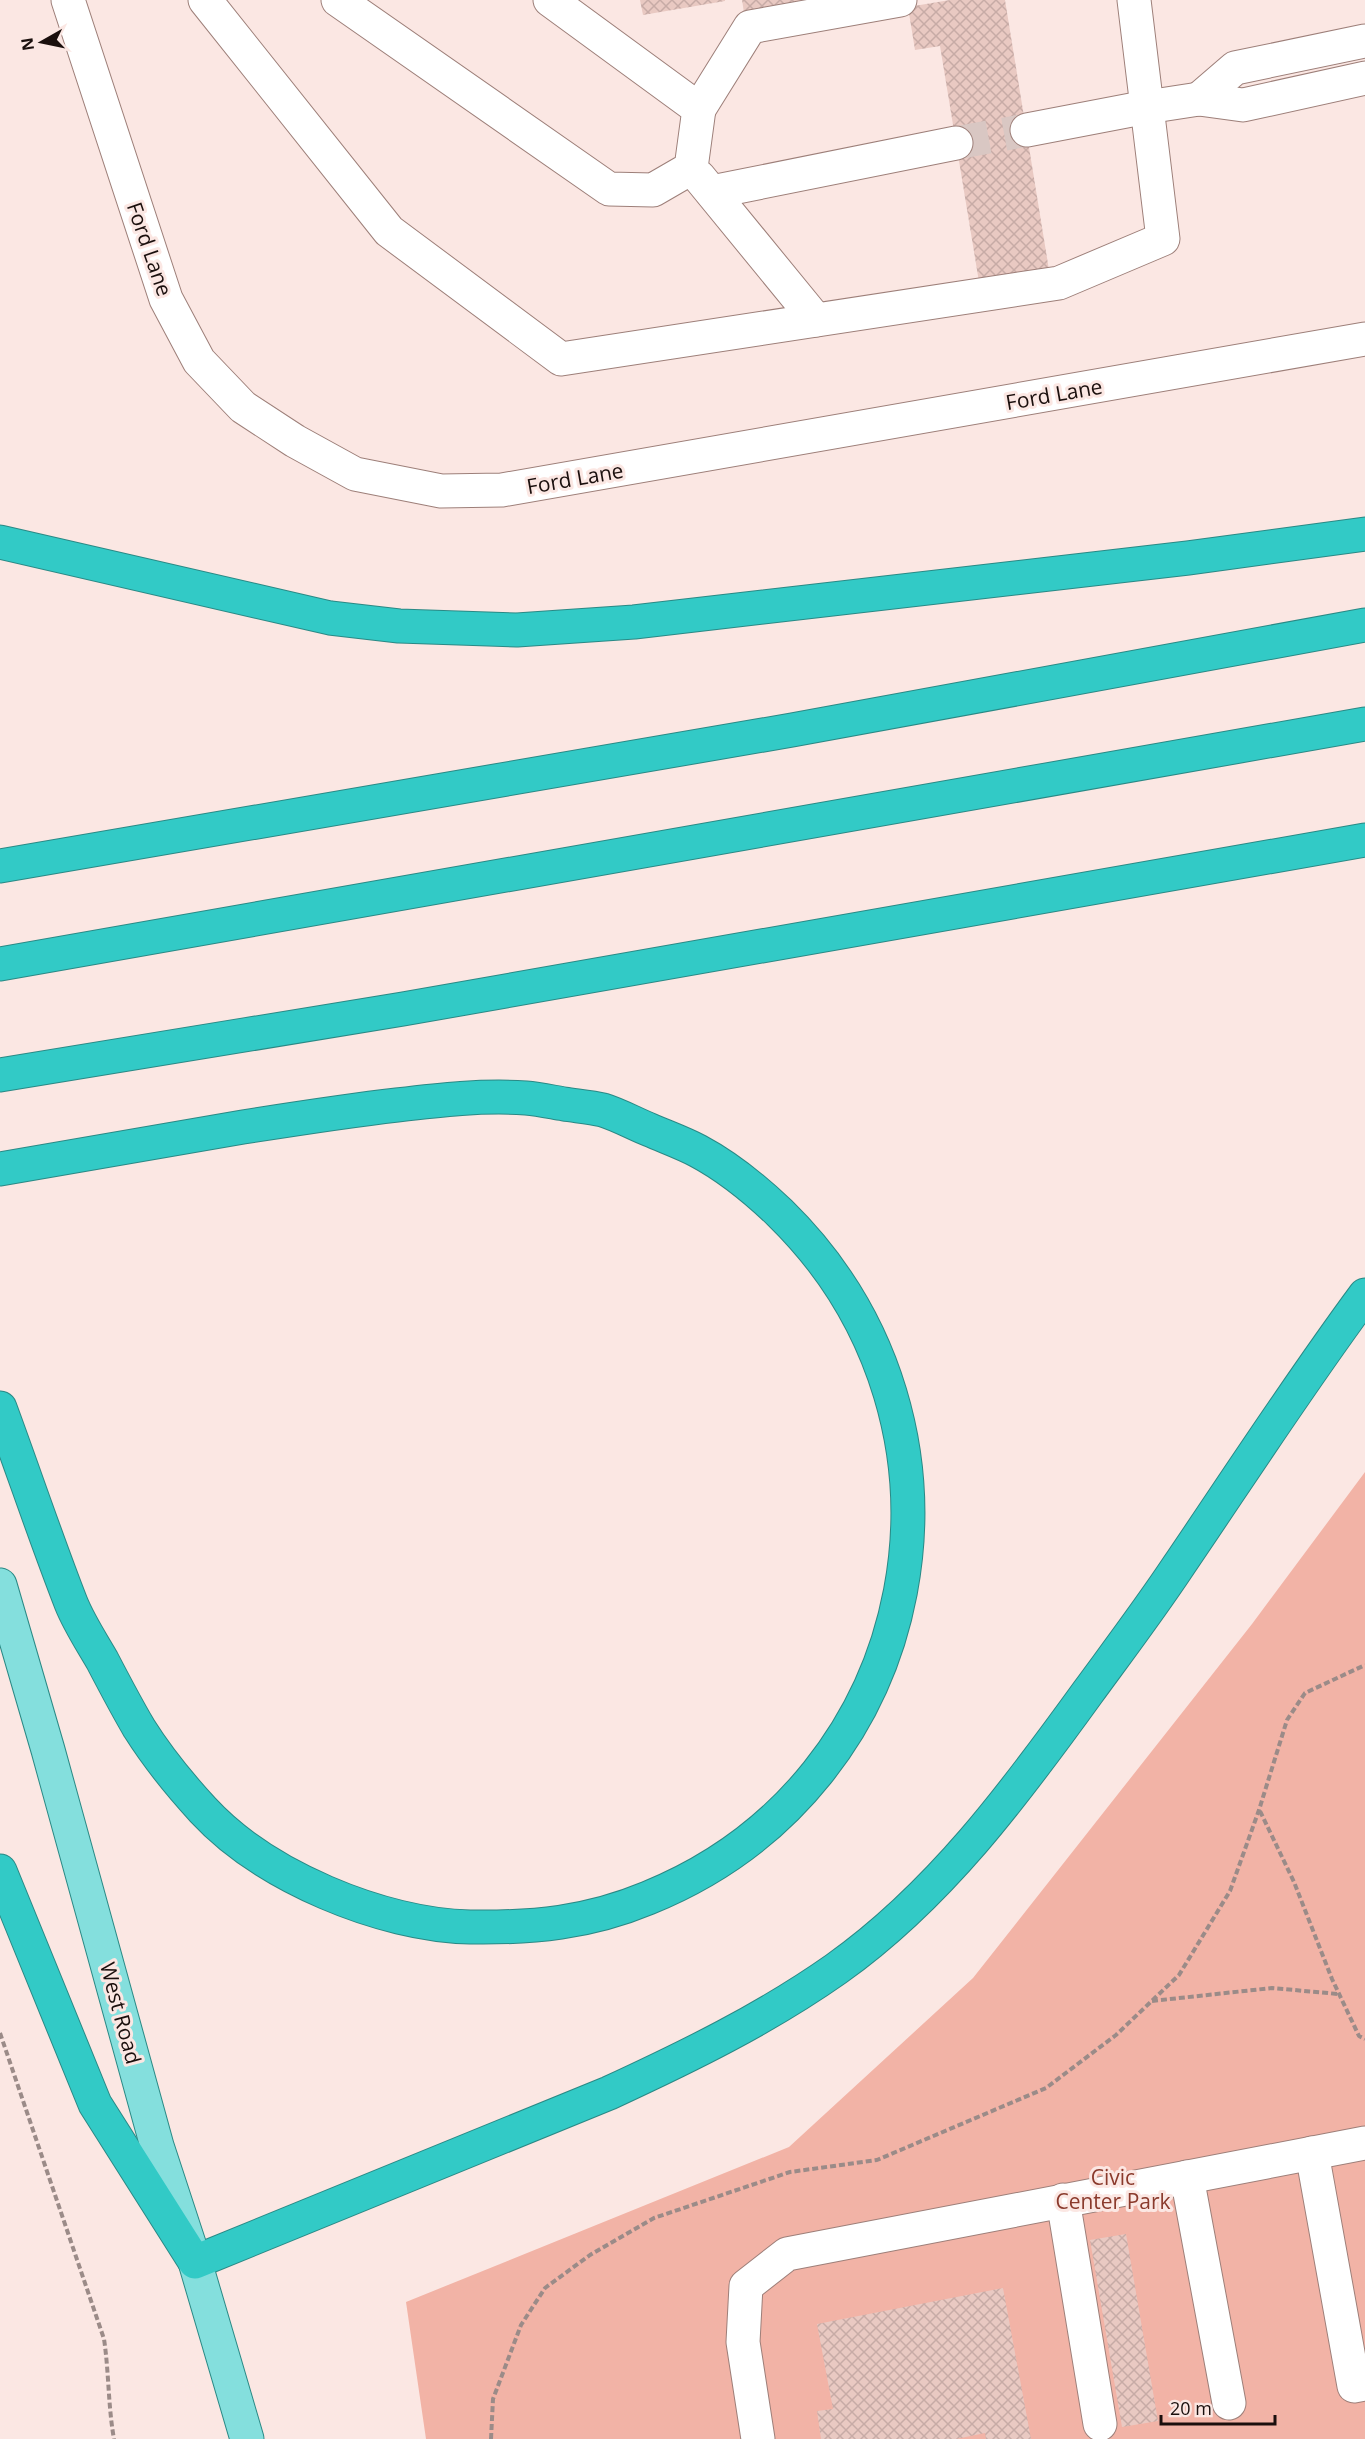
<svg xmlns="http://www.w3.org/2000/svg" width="1365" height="2439" font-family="'Open Sans',sans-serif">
<defs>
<pattern id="building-cross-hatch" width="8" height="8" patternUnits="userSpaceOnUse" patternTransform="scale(1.5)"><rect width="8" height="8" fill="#e9c9c2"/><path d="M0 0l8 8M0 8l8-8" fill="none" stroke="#c7aba6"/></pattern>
</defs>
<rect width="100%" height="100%" fill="#fbe7e3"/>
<path fill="#f2b3a6" d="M1365,1472V2439H426L406,2302L789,2147L973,1978L1252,1624Z"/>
<g fill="url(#building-cross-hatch)">
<path d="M640,0H725V1L643,15Z"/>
<path d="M742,0H825L745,19Z"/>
<path d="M950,0H1005L1049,270L979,282L940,46L915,50L908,7Z"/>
<path d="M1126,2234L1158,2421L1122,2427L1090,2240Z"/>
<path d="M1003,2288L1031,2439H986L985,2433L956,2439H821L817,2411L833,2409L817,2324Z"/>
</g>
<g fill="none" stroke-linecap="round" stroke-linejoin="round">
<path stroke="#d9c7c3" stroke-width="33" stroke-dasharray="33 16" stroke-linecap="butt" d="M956,143L1027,130"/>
<defs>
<g id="minor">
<path d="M68,0L166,299L199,361L243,407L295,441L355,474L441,491L502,490L1365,339"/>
<path d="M205,0L389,231L561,359L1059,283L1163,239L1134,0"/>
<path d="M338,0L609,189L653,190L691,168L699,109L550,0"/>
<path d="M1199,99L1235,68L1365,41"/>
<path d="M699,109L750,27L900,0"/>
<path d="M1027,130L1147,107L1199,99L1243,105L1365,78"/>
<path d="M699,177L816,320"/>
<path d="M712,192L956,143"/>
<path d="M1312,2153L1354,2386L1365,2384"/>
<path d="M1187,2177L1229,2403"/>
<path d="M1063,2200L1100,2424"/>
<path d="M758,2439L743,2342L746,2286L787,2254L1365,2143"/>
</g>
<path id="major" d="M0,1585L48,1750L157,2146L195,2262L247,2439"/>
<g id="highway">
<path d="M0,542L330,618L399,626L517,630L634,622L1188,558L1365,534"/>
<path d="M0,866L792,730L1365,625"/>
<path d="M0,964L1365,724"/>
<path d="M0,1075L403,1009L1365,840"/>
<path d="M0,1169C81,1155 162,1141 243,1127C294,1119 345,1111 397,1105C439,1100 483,1095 526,1098C539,1099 552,1102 564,1104C577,1106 591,1107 603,1110C619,1115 635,1124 650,1130C666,1137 683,1143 698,1151C728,1167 756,1190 780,1213C996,1424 929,1784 648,1898C588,1923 533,1928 470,1927C381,1925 264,1876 203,1810C181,1786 156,1755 139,1728C126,1706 114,1683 102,1660C91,1641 79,1623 71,1603C46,1539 24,1473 0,1408"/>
<path d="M0,1871L95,2104L195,2262L609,2093C687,2057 765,2019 836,1969C939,1896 1015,1793 1088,1692C1118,1651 1149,1610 1177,1568C1239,1477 1299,1384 1365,1295"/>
</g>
</defs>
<use href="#minor" stroke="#9d7f79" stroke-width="35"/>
<use href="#major" stroke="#2a8985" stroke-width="35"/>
<use href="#highway" stroke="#2a8985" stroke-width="35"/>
<g stroke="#9b8b88" stroke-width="4" stroke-dasharray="6 3" stroke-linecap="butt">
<path d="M1260,1811L1294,1882L1332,1979L1359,2036L1365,2039"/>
<path d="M1152,2001L1272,1988L1338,1994"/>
<path d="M0,2033L104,2339C109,2372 108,2406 114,2439"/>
<path d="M491,2439L493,2399L521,2325L545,2288L590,2255L654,2218L790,2172L877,2160L1046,2088L1116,2035L1179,1975L1230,1891L1259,1810L1287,1720L1305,1693L1365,1665"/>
</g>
<use href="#minor" stroke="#fff" stroke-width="33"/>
<use href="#major" stroke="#84dfdd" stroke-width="33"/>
<use href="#highway" stroke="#32cac6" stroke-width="33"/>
</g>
<g text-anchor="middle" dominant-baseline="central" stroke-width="6" stroke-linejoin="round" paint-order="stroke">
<g font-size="21" fill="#1a0f0d" stroke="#fbe7e3">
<text transform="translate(150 249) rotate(71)">Ford Lane</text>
<text transform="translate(1054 394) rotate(-10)">Ford Lane</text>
<text transform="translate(575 478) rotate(-10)">Ford Lane</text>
<text transform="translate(121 2013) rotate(75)">West Road</text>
</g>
<g font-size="21" fill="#8a3a2c" stroke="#fbe7e3">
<text x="1113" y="2177">Civic<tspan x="1113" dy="24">Center Park</tspan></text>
</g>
</g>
<g transform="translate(42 42) rotate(261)" stroke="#fbe7e3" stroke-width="4.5" paint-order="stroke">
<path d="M0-4.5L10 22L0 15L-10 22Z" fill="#1a0f0d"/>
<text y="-9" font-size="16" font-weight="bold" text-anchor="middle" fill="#1a0f0d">N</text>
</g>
<path d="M1161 2415v9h114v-9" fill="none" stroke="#1a0f0d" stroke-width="3"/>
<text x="1170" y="2415" font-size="18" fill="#1a0f0d" stroke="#fbe7e3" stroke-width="4.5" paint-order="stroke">20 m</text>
</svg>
